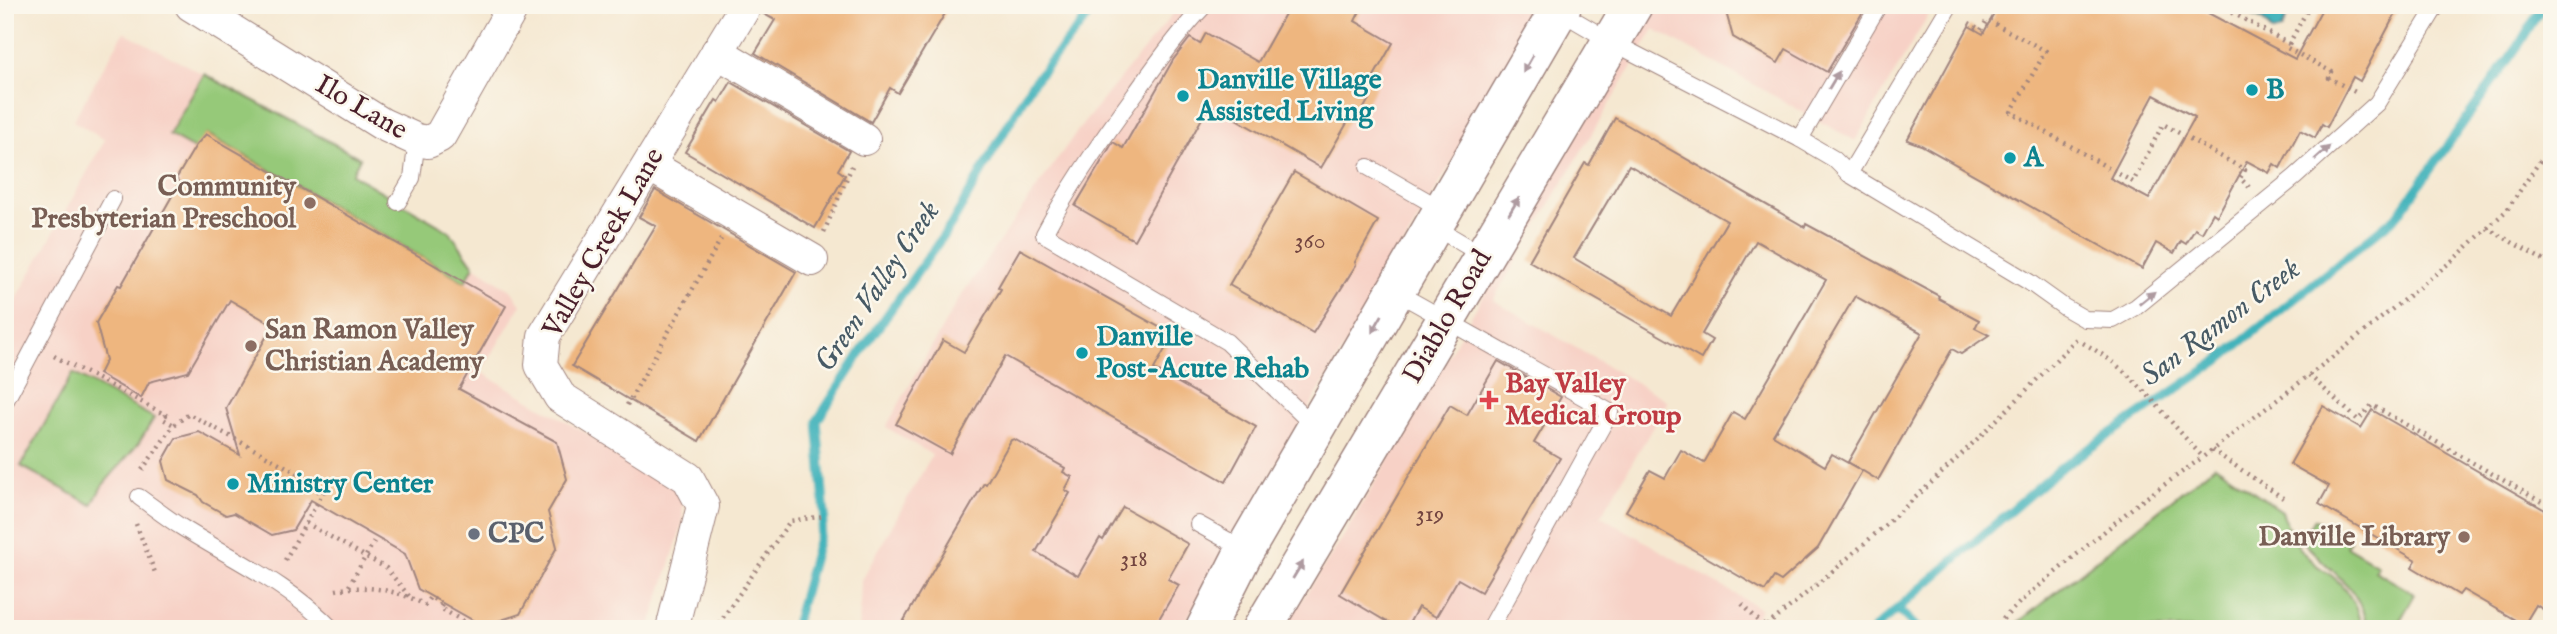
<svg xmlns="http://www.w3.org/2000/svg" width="2557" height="634" font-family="'IM FELL English',serif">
<rect width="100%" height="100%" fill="#fbf7ec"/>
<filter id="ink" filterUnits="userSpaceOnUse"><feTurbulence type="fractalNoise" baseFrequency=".0143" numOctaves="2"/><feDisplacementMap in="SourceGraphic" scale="14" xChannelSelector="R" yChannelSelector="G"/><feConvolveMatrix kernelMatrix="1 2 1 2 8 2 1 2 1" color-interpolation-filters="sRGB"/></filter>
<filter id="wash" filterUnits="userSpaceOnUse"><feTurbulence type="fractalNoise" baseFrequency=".00686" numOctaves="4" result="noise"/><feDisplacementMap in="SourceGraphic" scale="28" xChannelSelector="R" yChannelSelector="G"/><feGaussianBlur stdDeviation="1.57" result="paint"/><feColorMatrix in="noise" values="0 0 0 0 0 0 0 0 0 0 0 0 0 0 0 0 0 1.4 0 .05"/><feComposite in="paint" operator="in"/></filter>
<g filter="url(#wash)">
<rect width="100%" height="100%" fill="#f5e8d1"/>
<g fill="#f7d1c6">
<path d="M1180,5H1543L1181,629H859L861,581L932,455L886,427L958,300L1075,134Z"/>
<path d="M1652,5H1934L1855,141L1654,29L1493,300L1668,401L1601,516L1761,609L1748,629H1283L1343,537Z"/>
<path d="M124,32L360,158L352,174L450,232L459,250L474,266L511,290L521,305L481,372L671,482L682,497L683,523L649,629L376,627L5,629V320L105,140L73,121Z"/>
</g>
<g fill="#96c979" stroke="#707452" stroke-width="2">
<path d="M204,74L360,158L352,174L450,232L474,266L465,282L207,134L194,149L169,135Z"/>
<path d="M73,373L154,418L139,443L102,486L92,505L21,466Z"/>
<path d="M2215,465L2282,511C2287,530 2299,551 2314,563C2319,568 2327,571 2332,576C2348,588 2359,610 2362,629H2010Z"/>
<path d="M2314,519L2350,540L2346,546L2378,565L2375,571L2415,594L2395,629H2367C2362,586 2327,570 2302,540Z"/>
</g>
<path fill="#43b3bb" stroke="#466973" stroke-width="2" d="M2231,5H2269L2288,15L2281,30L2272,32C2266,20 2255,14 2241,14Z"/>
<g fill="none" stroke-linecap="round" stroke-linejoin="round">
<g stroke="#43b3bb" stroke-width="9">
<path d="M1897,608L1918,629"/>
<path d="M794,629L825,516L817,421L865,346L951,225L1031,85L1097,5"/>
<path d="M1874,629L2059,469L2218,361L2398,215L2520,43L2543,5"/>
</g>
</g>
<g id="blocks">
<g fill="#eeb67f" fill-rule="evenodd">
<path d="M764,5H950L898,93L890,88L871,122L755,53L775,20L762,13Z"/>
<path d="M1290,5H1363L1355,21L1393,43L1370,83L1376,86L1357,121L1350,118L1321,168L1210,104L1134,240L1075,206L1113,142L1123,148L1173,60L1190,38L1200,44L1206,33L1258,62Z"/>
<path d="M1724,5H1867L1827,72L1786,49L1778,63L1733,37Z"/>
<path d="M1999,5H2193L2295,59L2324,5H2400L2360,81L2353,77L2327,127L2322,124L2315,138L2300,130L2280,168L2274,164L2269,173L2247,161L2217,216L2213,213L2202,233L2195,229L2186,244L2181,241L2174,253L2156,243L2142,269L1921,145L1907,140L1969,26L1983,34ZM2154,95L2195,117L2149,199L2110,178Z"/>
<path d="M731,82L849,151L838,170L845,175L815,228L685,152L716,100L719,102Z"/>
<path d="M1615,118L1805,227L1806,224L1939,296L1938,298L1979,320L1975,328L1989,335L1961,354L1952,349L1878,480L1848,462L1922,333L1855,296L1773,435L1825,466L1832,454L1862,471L1818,548L1781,581L1774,577L1765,591L1626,511L1650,470L1665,478L1681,450L1704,463L1733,412L1745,419L1826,280L1756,241L1702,334L1712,340L1701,359L1529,261L1585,163L1589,165ZM1629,165L1727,221L1671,316L1574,258Z"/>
<path d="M206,134L506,306L459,389L557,442L567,479L548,512L557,547L520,614L483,626L418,589L405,554L311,500L293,530L272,535L234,513L226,515L203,502L198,495L168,480L163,461L176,438L199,432L240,455L226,408L273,325L230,300L188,372L149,382L141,398L99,374L106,360L96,323L118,285L121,286L180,182L176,179L196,145Z"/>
<path d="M1294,172L1378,221L1355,262L1356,265L1313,333L1229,285Z"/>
<path d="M655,190L796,272L699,441L572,366L656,226L639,217Z"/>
<path d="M1020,249L1173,335L1154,369L1256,427L1226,482L1005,356L950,454L896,424L943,340L964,352L1001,289L998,287Z"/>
<path d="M1498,361L1561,397L1534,443L1560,458L1481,592L1458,579L1436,617L1418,607L1406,629H1399L1340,594L1450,405L1467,415Z"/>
<path d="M2323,406L2361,428L2372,410L2552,514V615L2536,605L2524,625L2463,590L2459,595L2412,567L2416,560L2319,504L2329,486L2290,464Z"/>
<path d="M1014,439L1065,468L1063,472L1072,477L1065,490L1070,493L1036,552L1078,576L1100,538L1103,540L1123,507L1188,544L1168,579L1179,585L1153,629H899L984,483L986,484L1011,440Z"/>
</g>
</g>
</g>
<g filter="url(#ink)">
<use href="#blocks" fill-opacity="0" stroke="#a0847e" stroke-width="2"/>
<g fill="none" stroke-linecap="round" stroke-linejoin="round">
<defs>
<g id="lane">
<path d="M1205,5C1180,31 1159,60 1138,90C1104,136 1071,183 1044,234L1227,342L1316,428"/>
<path d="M1538,5L1559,11L1612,42L1800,139L1834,159L1849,174L2029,282L2064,307L2085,319L2113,320L2136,307L2295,177L2377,103L2437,5"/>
<path d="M1800,139L1879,5"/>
<path d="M1368,167L1443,210"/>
<path d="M1849,174L1950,5"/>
<path d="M398,202L412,178L417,140"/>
<path d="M1433,226L1484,256"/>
<path d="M1396,292L1610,412L1492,625L1498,629"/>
<path d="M5,402L113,199"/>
<path d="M139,497C153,507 168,519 183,528C234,560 290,585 332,629"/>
<path d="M1198,524L1245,550"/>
</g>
<g id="street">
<path d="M191,5L382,124L417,140L428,142L440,136L514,5"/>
<path d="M717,52L864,139"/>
<path d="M649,165L812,260"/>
<path d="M672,629L703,506L688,478L560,397L541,365L544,336L746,5"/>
</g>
<g id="secondary">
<path d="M1205,629L1245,550L1562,5"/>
<path d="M1262,629L1633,5"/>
</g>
</defs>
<use href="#lane" stroke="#a0847e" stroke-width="18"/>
<use href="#street" stroke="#a0847e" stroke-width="34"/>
<use href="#secondary" stroke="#a0847e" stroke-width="41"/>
<g stroke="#a0847e" stroke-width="4.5" stroke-dasharray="2 5" stroke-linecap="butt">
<path d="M2223,5L2222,7L2289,44L2287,48L2332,72L2329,78L2357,93"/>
<path d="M1969,23L1981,30L1987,20L2046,51L2011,112L2133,182L2163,124L2245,170L2240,178L2249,187"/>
<path d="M2289,44L2310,5"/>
<path d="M2487,228L2552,265"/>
<path d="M824,232L852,166"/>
<path d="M2083,343C2136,371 2163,416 2203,457"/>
<path d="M54,356L166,415L163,419L174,425"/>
<path d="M2309,375L2358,420L2372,405L2552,508"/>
<path d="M627,405L721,239"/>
<path d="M2212,450L2283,498"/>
<path d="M142,470L174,425L189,414L294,471L322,494"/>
<path d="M306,523L386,568L409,596"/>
<path d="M136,524L156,575"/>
<path d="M285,560L328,484"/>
<path d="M349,586L376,538"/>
<path d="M336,590C364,584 399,590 425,605L430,597L441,603L440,608"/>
<path d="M1742,604L1765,627C1875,539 1979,441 2076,339"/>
<path d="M442,605L440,608L477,629"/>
<path d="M1303,622L1314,629"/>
<path d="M490,629L498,623L509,625L511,629"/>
<path d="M715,629L790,521L825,516"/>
<path d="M1365,629L1367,626L1371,629"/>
<path d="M1417,629L1419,625H1470"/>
<path d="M1993,629L2021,601L2136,505L2203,457L2343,349L2454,259L2507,210L2552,143"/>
</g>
<use href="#lane" stroke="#fff" stroke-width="16"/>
<use href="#street" stroke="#fff" stroke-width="32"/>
<use href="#secondary" stroke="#fff" stroke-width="38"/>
</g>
<defs><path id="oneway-solid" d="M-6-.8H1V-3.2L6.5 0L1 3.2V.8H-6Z" transform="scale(1.75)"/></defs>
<g fill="#ae9aa0">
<use href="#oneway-solid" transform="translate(1528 64) rotate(120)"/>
<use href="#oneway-solid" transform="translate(1834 80) rotate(-59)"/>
<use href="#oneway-solid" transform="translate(2322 153) rotate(-42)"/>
<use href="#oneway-solid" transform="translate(1514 206) rotate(-59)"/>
<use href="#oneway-solid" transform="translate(2147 298) rotate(-39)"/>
<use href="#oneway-solid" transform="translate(1377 324) rotate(120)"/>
<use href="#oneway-solid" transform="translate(1298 570) rotate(-59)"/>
</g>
</g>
<g fill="#0f9aa8" stroke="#fbf7ec" stroke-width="2.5">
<circle cx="2252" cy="90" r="7"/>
<circle cx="1183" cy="96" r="7"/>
<circle cx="2010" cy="158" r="7"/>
<circle cx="1082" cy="353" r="7"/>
<circle cx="233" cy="484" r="7"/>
</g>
<g fill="#8d6e63" stroke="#fbf7ec" stroke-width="2.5">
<circle cx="310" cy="203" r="7"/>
<circle cx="251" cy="346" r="7"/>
<circle cx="2464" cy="537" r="7"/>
</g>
<path fill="#e0444e" stroke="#fbf7ec" stroke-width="2.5" d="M1485.5 389.5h7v7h7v7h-7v7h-7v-7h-7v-7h7z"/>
<circle fill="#6b7280" stroke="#fbf7ec" stroke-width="2.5" cx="474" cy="534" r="7"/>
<g text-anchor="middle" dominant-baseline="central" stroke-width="5" stroke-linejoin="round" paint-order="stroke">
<g font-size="24" fill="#734540">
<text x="1310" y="241">360</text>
<text x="1430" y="514">319</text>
<text x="1134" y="559">318</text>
</g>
<g font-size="28" font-weight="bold" fill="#0d838f" stroke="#fbf7ec" text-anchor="start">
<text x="1197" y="80">Danville Village<tspan x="1197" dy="32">Assisted Living</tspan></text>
<text x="2266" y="90">B</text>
<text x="2024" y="158">A</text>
<text x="1096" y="337">Danville<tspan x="1096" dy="32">Post-Acute Rehab</tspan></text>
<text x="247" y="484">Ministry Center</text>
</g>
<g font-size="28" fill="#4a1f2b" stroke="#fbf7ec">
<text transform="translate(361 108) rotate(30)">Ilo Lane</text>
<text transform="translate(604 243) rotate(-60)">Valley Creek Lane</text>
<text transform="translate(1448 317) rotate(-60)">Diablo Road</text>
</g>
<g font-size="28" font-weight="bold" fill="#785e54" stroke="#fbf7ec" text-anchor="end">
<text x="296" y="187">Community<tspan x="296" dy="32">Presbyterian Preschool</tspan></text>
<text x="265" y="330" text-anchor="start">San Ramon Valley<tspan x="265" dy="32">Christian Academy</tspan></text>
<text x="2450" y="537">Danville Library</text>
</g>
<g font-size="28" font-weight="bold" fill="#be3a42" stroke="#fbf7ec" text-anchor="start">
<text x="1505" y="384">Bay Valley<tspan x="1505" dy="32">Medical Group</tspan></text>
</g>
<g font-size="28" font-weight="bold" fill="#5b616d" stroke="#fbf7ec" text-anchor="start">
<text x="488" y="534">CPC</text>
</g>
<g font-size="30" font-style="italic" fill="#475a65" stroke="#fbf7ec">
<text transform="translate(878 287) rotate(-56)">Green Valley Creek</text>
<text transform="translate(2221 323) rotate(-37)">San Ramon Creek</text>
</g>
</g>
<rect width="2557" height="634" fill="none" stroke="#fbf7ec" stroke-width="28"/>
</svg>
